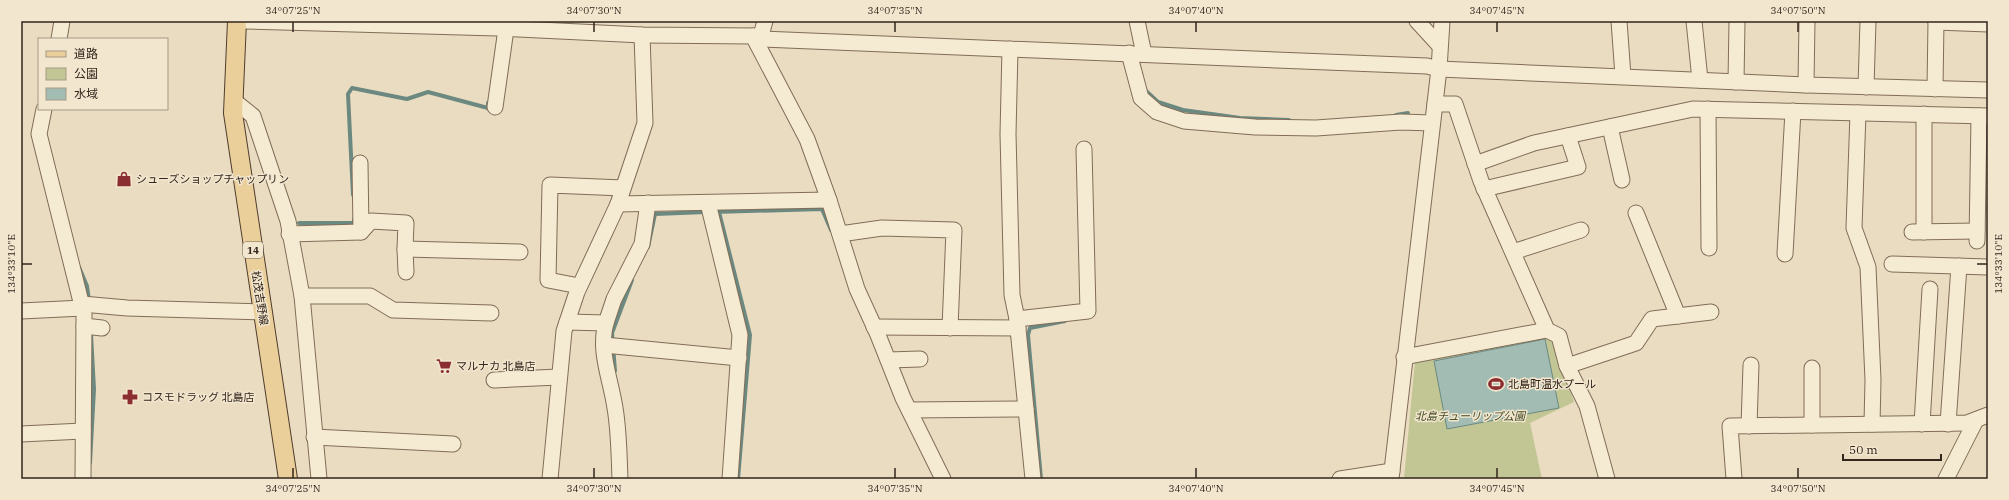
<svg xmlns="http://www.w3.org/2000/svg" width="2009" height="500" font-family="'IBM Plex Serif','Noto Sans JP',serif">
<rect width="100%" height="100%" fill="#eadcc0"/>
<path fill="#c2c695" d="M1552,337L1574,402L1530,423L1542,479H1404L1415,361Z"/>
<path fill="#a2bcb4" stroke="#6b8980" d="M1545,339L1559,408L1447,429L1434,361Z"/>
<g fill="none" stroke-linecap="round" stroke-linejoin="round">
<g stroke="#6b8980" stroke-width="4">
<path d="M1145,90L1158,102L1183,110L1240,118L1289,120"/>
<path d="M1396,115L1408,113"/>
<path d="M353,195L348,94L352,88L407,99L428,92L488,108V103"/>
<path d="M713,212L822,209L831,230"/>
<path d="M719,212L750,335L738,479"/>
<path d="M299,223H355L354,220"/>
<path d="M648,247L655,214L706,212"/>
<path d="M79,267L87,286L89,301"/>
<path d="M615,371L612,333L632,280"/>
<path d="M90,463L94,389L91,334"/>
<path d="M1041,479L1028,335L1030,328L1065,321"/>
</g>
<defs>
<g id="minor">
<path d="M244,21L497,28L642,35L753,36L760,39L1427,66L1439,69L1806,85L1988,90"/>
<path d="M1137,21L1144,54"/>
<path d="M1417,21L1439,45"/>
<path d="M1619,21L1623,76"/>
<path d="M1694,21L1700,80"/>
<path d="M1936,22L1988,24"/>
<path d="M753,36L807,139L829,200L857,289L878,335L903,398L943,479"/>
<path d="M59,39L62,21"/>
<path d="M760,39L765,21"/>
<path d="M1010,49L1008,134L1012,295L1017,319L1088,311L1084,149"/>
<path d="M1129,53L1141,98L1157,112L1184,121L1255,127L1316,128L1401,122L1432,123"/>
<path d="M1736,82L1737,21"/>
<path d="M1806,85L1807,21"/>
<path d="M1866,87L1868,21"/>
<path d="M1935,89L1936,21"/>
<path d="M233,100L253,116L288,221L302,296L319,479"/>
<path d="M1435,104H1455L1481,181L1547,330L1559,336L1567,366L1587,406L1607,479"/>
<path d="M495,107L506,29"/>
<path d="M44,109L39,134L84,314L83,479"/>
<path d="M1708,109L1709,248"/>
<path d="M1858,113L1854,228L1868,267L1873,380L1872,424"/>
<path d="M1924,114V232"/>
<path d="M1610,127L1622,180"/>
<path d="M1475,164L1534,143L1693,109L1988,116"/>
<path d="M1484,189L1578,167L1568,136"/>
<path d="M708,203L740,335L730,479"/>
<path d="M618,204L829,200"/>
<path d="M1636,213L1678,316"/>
<path d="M361,232L371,221L406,223L405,249L520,252"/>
<path d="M1912,232L1977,231"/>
<path d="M289,234L361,232L360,163"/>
<path d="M840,234L882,228L954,230L950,328"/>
<path d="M1977,241L1979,116"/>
<path d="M405,249L406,272"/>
<path d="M1513,252L1581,230"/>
<path d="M1785,254L1793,111"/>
<path d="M1892,264L1988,267"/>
<path d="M579,286L548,280L550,185L623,188"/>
<path d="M302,296H370L393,310L491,313"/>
<path d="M82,304L127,308L263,312"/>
<path d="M21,311L83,308"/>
<path d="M1017,319L1033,479"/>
<path d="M567,322L606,323L614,299L642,244L648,203"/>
<path d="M606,323C598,351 611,380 615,408C619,431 619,456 620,479"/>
<path d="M84,326L102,328"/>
<path d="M874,327L1018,328"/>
<path d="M604,345L739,358"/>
<path d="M1404,357L1547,330"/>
<path d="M888,360L920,359"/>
<path d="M1567,366L1636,343L1652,319L1711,312"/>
<path d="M494,380L559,377"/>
<path d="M909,410L1026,409"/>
<path d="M1922,424L1930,289"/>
<path d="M1948,424L1959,266"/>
<path d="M1812,425V368"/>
<path d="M1749,426L1751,365"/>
<path d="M21,434L83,431"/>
<path d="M314,437L453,444"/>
<path d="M550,479L564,331L577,292L618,204L645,123L642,35"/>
<path d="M1340,479L1392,471"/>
<path d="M1391,479L1439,69L1442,21"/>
<path d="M1734,479L1730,426L1967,423L1988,415"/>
<path d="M1946,479L1976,420"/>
</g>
<path id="major" d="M237,21L233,113L288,479"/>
</defs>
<use href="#minor" stroke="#816d59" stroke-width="17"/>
<use href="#major" stroke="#4f3c2e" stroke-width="20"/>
<use href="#minor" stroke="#f5ead2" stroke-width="15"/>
<use href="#major" stroke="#ebcf9a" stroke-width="18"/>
</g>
<path fill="none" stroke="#32261d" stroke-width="1.5" d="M293,22V32M594,22V32M895,22V32M1196,22V32M1497,22V32M1798,22V32M22,264H32M1977,264H1987M293,468V478M594,468V478M895,468V478M1196,468V478M1497,468V478M1798,468V478"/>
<defs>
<symbol id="shop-bare" viewBox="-9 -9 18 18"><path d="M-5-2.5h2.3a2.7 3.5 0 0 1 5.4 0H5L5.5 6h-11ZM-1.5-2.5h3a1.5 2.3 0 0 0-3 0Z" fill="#8b2e32" stroke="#f2e6cf" stroke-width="2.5" paint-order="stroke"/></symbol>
<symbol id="supermarket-bare" viewBox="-9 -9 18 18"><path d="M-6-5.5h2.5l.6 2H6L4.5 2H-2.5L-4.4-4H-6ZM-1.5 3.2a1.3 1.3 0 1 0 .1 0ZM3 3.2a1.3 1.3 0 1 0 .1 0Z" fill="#8b2e32" stroke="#f2e6cf" stroke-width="2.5" paint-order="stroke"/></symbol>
<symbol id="stadium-bare" viewBox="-9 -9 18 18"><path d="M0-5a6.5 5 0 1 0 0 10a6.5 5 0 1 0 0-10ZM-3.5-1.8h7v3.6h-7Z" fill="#8b2e32" stroke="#f2e6cf" stroke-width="2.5" paint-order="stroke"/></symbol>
<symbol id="pharmacy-bare" viewBox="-9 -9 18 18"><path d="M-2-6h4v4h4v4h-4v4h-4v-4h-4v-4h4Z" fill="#8b2e32" stroke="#f2e6cf" stroke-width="2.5" paint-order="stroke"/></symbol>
</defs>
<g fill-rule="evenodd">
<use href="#shop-bare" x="113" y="168" width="22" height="22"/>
<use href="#supermarket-bare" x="433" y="355" width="22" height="22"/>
<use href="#stadium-bare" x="1485" y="373" width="22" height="22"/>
<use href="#pharmacy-bare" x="119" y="386" width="22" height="22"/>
</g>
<g text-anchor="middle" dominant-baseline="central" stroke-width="3" stroke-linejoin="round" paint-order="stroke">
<rect fill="#f2e6cf" stroke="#6c6052" stroke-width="1" x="243" y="242" width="20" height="16" rx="3"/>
<g font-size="10" font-weight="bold" fill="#32261d">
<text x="253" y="250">14</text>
</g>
<g font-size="11" fill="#32261d" stroke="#f2e6cf" text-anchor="start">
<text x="136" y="179">シューズショップチャップリン</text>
<text x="456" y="366">マルナカ 北島店</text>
<text x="1508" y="384">北島町温水プール</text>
<text x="142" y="397">コスモドラッグ 北島店</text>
</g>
<g font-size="11" fill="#32261d" stroke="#f2e6cf">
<text transform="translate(260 298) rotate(81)">松茂吉野線</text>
</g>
<g font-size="11" font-style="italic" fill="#444d25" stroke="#f2e6cf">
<text x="1470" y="416">北島チューリップ公園</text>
</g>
</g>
<rect width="2009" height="500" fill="none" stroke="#f2e6cf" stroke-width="44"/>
<rect x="38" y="38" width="130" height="72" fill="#f2e6cf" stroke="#a59988"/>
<rect x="46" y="51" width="20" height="6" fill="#ebcf9a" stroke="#a59988"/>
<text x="74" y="58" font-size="12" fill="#32261d">道路</text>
<rect x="46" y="68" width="20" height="12" fill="#c2c695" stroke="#a59988"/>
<text x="74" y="78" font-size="12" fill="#32261d">公園</text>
<rect x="46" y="88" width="20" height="12" fill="#a2bcb4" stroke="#a59988"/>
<text x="74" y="98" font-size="12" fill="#32261d">水域</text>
<path d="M1843 454v6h98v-6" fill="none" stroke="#32261d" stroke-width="2"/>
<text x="1849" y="454" font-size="12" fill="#32261d" stroke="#f2e6cf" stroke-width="3" paint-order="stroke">50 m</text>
<rect x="22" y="22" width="1965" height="456" fill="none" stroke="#32261d" stroke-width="1.5"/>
<g font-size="10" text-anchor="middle" fill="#32261d">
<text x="293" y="14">34°07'25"N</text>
<text x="594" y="14">34°07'30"N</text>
<text x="895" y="14">34°07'35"N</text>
<text x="1196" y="14">34°07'40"N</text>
<text x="1497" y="14">34°07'45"N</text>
<text x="1798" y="14">34°07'50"N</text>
<text transform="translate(1998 264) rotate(-90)" y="4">134°33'10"E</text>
<text transform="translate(11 264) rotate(-90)" y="4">134°33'10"E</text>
<text x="293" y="492">34°07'25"N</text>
<text x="594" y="492">34°07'30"N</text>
<text x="895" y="492">34°07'35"N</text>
<text x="1196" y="492">34°07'40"N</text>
<text x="1497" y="492">34°07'45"N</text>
<text x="1798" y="492">34°07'50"N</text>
</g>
</svg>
